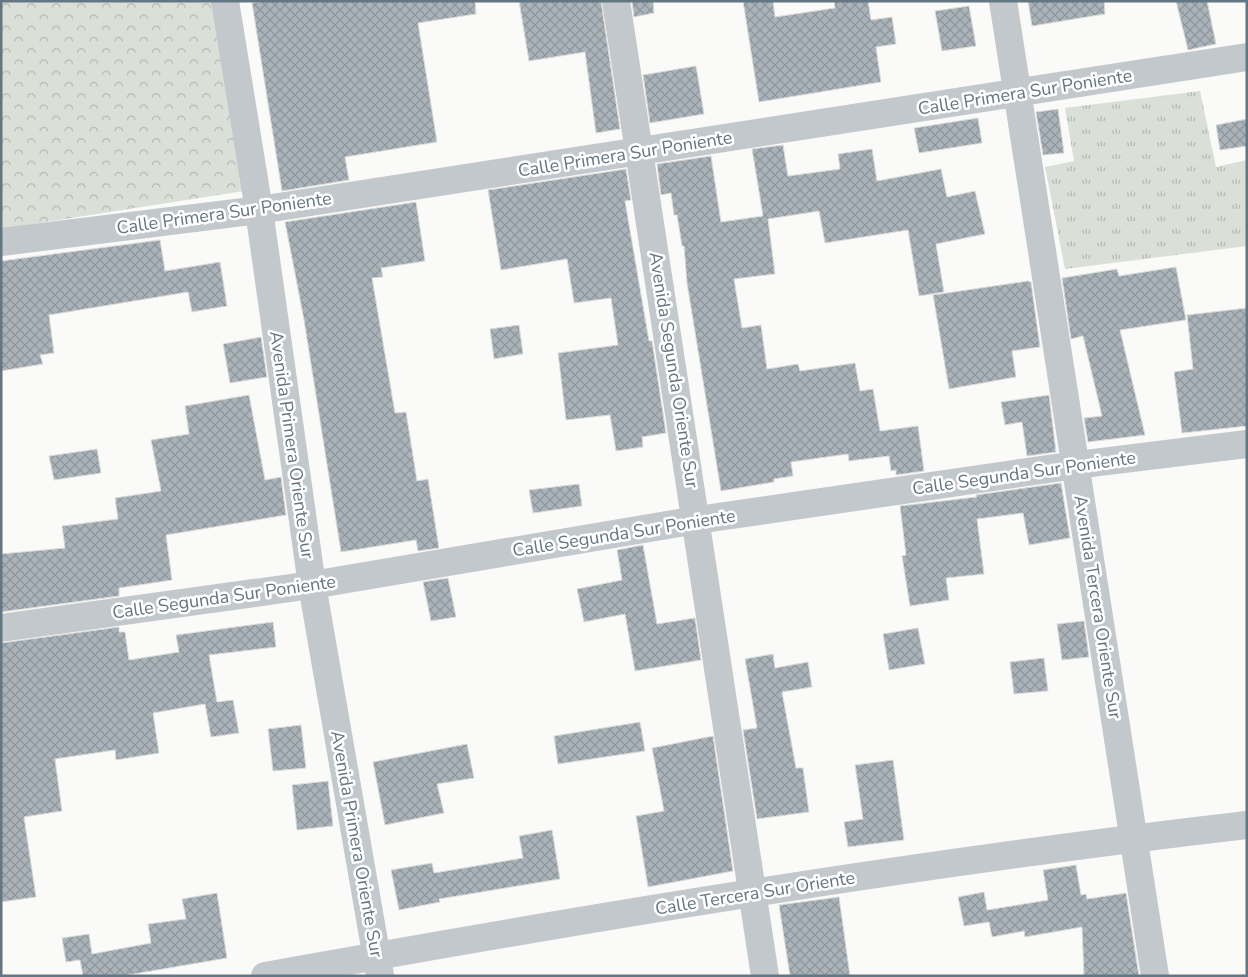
<svg xmlns="http://www.w3.org/2000/svg" width="1248" height="977" font-family="'Nunito Sans',sans-serif">
<defs>
<pattern id="grass-tufts" width="24" height="20" patternUnits="userSpaceOnUse" patternTransform="scale(1.25)"><rect width="24" height="20" fill="#dadfd7"/><path d="M3 7l-1-3M5 7V3M7 7l1-3M15 17l-1-3M17 17v-4M19 17l1-3" fill="none" stroke="#b4b9b4"/></pattern>
<pattern id="park-crowns" width="20" height="18" patternUnits="userSpaceOnUse" patternTransform="scale(1.25)"><rect width="20" height="18" fill="#dadfd7"/><path d="M2 6a3 3 0 1 1 6 0M12 15a3 3 0 1 1 6 0" fill="none" stroke="#b4b9b4"/></pattern>
<pattern id="building-cross-hatch" width="8" height="8" patternUnits="userSpaceOnUse" patternTransform="scale(1.25)"><rect width="8" height="8" fill="#aab3b9"/><path d="M0 0l8 8M0 8l8-8" fill="none" stroke="#8e969c"/></pattern>
</defs>
<rect width="100%" height="100%" fill="#fafaf8"/>
<path fill="url(#grass-tufts)" d="M1200,91L1216,167L1247,160V246L1065,269L1045,167L1074,161L1065,108Z"/>
<path fill="url(#park-crowns)" d="M1,1H214L244,191L1,229Z"/>
<g fill="url(#building-cross-hatch)" stroke="#dcdcda">
<path d="M265,1H475L476,14L418,23L437,142L345,157L349,180L282,191L252,3Z"/>
<path d="M519,1H601L620,129L596,133L585,52L529,61Z"/>
<path d="M632,1H653L654,13L634,17Z"/>
<path d="M743,1H773L775,17L835,8L834,1H868L871,20L892,17L896,44L876,47L881,82L759,102Z"/>
<path d="M1028,1H1104L1105,14L1032,26Z"/>
<path d="M1176,1H1207L1216,44L1188,50Z"/>
<path d="M969,6L976,46L942,51L935,11Z"/>
<path d="M696,66L704,114L650,123L643,75Z"/>
<path d="M1058,109L1064,153L1043,155L1036,112Z"/>
<path d="M978,118L982,143L919,153L914,128Z"/>
<path d="M1247,119V146L1220,150L1216,125Z"/>
<path d="M783,145L788,176L840,169L838,154L872,149L877,181L941,169L947,197L975,191L985,234L936,244L944,292L919,296L908,230L825,243L819,211L768,219L775,274L734,279L742,328L761,325L767,369L798,364L800,371L855,363L860,391L873,389L880,431L918,426L924,471L896,475V470L891,471L889,456L849,461L848,454L791,462L793,476L774,479V482L721,491L687,283L684,246H682L677,215H674L671,193L661,195L657,164L711,156L721,222L763,216L752,149Z"/>
<path d="M626,169L631,200L625,201L649,341H652L666,433L642,437L643,447L616,451L610,415L566,420L558,353L618,345L611,298L574,303L567,259L501,270L488,190Z"/>
<path d="M416,202L425,261L381,268L383,277L372,278L395,413L406,412L417,481L428,479L439,548L418,551L416,540L341,552L304,320L285,222Z"/>
<path d="M160,240L165,271L220,262L227,306L192,312L188,292L49,315L54,353L40,355L43,364L1,371V261Z"/>
<path d="M1176,267L1186,320L1120,330L1145,435L1088,442L1084,418L1102,416L1083,336L1071,339L1062,278L1117,269L1119,276Z"/>
<path d="M1028,281L1031,282L1040,347L1012,351L1016,377L949,389L933,295Z"/>
<path d="M1247,308V426L1182,433L1174,372L1193,369L1187,315Z"/>
<path d="M519,325L523,354L494,359L490,329Z"/>
<path d="M261,337L267,377L230,383L223,344Z"/>
<path d="M249,395L265,480L281,477L286,515L166,535L172,580L119,588V596L1,612V554L65,548L62,526L118,519L115,498L161,491L151,440L189,434L185,406Z"/>
<path d="M1049,395L1056,452L1027,456L1022,422L1005,425L1001,402Z"/>
<path d="M97,449L101,473L54,480L49,456Z"/>
<path d="M1061,483L1070,538L1029,545L1023,513L977,519L984,574L946,578L949,600L910,606L902,556L906,555L900,506L977,497L976,495Z"/>
<path d="M579,484L582,506L533,513L529,490Z"/>
<path d="M643,545L657,624L695,618L701,660L635,671L625,614L584,622L577,589L622,580L617,550Z"/>
<path d="M448,578L456,617L431,621L423,582Z"/>
<path d="M1084,621L1089,657L1062,660L1057,624Z"/>
<path d="M273,622L276,647L209,655L217,702L233,700L239,733L211,737L205,704L153,713L159,753L116,760L115,750L55,759L62,811L24,817L36,897L1,902V643L119,627V632H125L129,660L179,652L176,635Z"/>
<path d="M918,628L925,664L889,670L883,634Z"/>
<path d="M773,654L775,668L808,662L812,687L782,692L796,768H803L809,812L757,819L743,730L757,728L745,659Z"/>
<path d="M1044,658L1048,691L1014,694L1010,662Z"/>
<path d="M640,722L645,751L558,764L554,736Z"/>
<path d="M301,725L306,768L273,771L268,729Z"/>
<path d="M713,736L733,871L648,887L636,816L664,811L652,748Z"/>
<path d="M467,744L474,778L437,784L444,813L385,825L373,762Z"/>
<path d="M893,760L904,840L848,847L844,822L863,819L855,765Z"/>
<path d="M328,781L333,826L297,830L292,785Z"/>
<path d="M552,830L560,879L439,899L440,902L399,910L391,870L432,863L434,873L523,858L519,836Z"/>
<path d="M1076,865L1081,895L1086,894L1087,899L1126,893L1139,976H1084L1082,927L1025,937L1024,931L992,937L989,922L964,926L958,897L984,892L987,910L1048,900L1043,870Z"/>
<path d="M217,893L227,958L122,976H83L80,960L66,962L62,938L89,934L92,954L151,943L148,924L186,919L182,899Z"/>
<path d="M839,897L850,976H790L779,905Z"/>
</g>
<g fill="none" stroke-linecap="round" stroke-linejoin="round">
<g stroke="#c3c8cc" stroke-width="28">
<path d="M225,1L259,210L312,585L380,976"/>
<path d="M616,1L765,976"/>
<path d="M1003,1L1155,976"/>
<path d="M1,242L259,210L1247,57"/>
<path d="M1,628L312,585L697,520L1076,465L1247,444"/>
<path d="M265,976C591,917 918,863 1247,825"/>
</g>
</g>
<g text-anchor="middle" dominant-baseline="central" stroke-width="5" stroke-linejoin="round" paint-order="stroke">
<g font-size="18" fill="#657683" stroke="#fff">
<text transform="translate(1025 92) rotate(-9)">Calle Primera Sur Poniente</text>
<text transform="translate(625 154) rotate(-9)">Calle Primera Sur Poniente</text>
<text transform="translate(224 213) rotate(-8)">Calle Primera Sur Poniente</text>
<text transform="translate(674 370) rotate(81)">Avenida Segunda Oriente Sur</text>
<text transform="translate(292 445) rotate(82)">Avenida Primera Oriente Sur</text>
<text transform="translate(1024 473) rotate(-8)">Calle Segunda Sur Poniente</text>
<text transform="translate(624 533) rotate(-9)">Calle Segunda Sur Poniente</text>
<text transform="translate(224 597) rotate(-8)">Calle Segunda Sur Poniente</text>
<text transform="translate(1098 607) rotate(81)">Avenida Tercera Oriente Sur</text>
<text transform="translate(357 844) rotate(80)">Avenida Primera Oriente Sur</text>
<text transform="translate(755 893) rotate(-9)">Calle Tercera Sur Oriente</text>
</g>
</g>
<rect width="1248" height="977" fill="none" stroke="#657683" stroke-width="5"/>
</svg>
